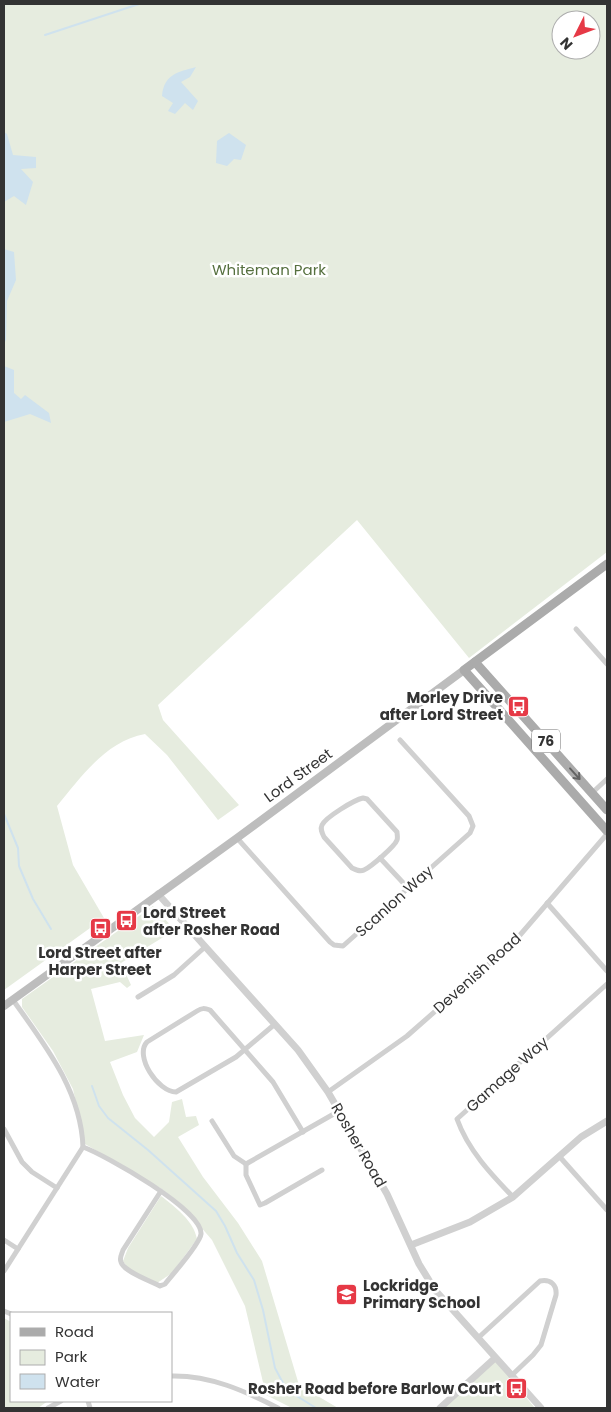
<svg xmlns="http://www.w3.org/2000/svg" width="611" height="1412" font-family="Poppins,sans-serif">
<rect width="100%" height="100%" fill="#fff"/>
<g fill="#e6ecdf" fill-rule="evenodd">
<path d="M4,4H607V552L469,658L357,520L158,705L163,720L239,805L218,820L167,755L145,734C106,741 81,777 57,806L73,865L104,918L4,990ZM561,20H591V50H561Z"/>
<path d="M153,906L175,930L121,963L131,985L127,988L120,982L91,989L105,1041L144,1035L137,1052L110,1062L123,1095L135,1118L154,1137L169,1122L172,1102L182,1099L186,1117L196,1116L199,1125L178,1137L203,1177L238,1223L262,1261L299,1385L338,1408H292L266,1395L245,1306L212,1240L180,1203L162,1189L85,1144L73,1089L53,1051L22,1007V999Z"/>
<path d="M161,1196C175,1207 194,1221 197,1239L172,1273L157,1283L129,1270L123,1261L128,1248Z"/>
<path d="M4,1318L11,1322V1401H48L38,1408H4Z"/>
<path d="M494,1359L535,1408H440Z"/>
</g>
<g fill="#cfe2ee">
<path d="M196,67L190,77L181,82L198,101L193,110L185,103L175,114L168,111L173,103L162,96C164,74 178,72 196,67Z"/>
<path d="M4,132L7,134L13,155L36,157V168L21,169L33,182L26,205L14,196L4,202Z"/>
<path d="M229,133L246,145L241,160L234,159L227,166L216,163L217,141Z"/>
<path d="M4,249L14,252L16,280L7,301L6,340L4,344Z"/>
<path d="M4,366L14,370V393L21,399L25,395L49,413L51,423L30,414L4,422Z"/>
</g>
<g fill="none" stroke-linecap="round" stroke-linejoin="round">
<g stroke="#cfe2ee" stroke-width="2">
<path d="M45,35L139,4"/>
<path d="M4,814L18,848L19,866L33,899L51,929"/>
<path d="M92,1086L99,1106L108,1118L148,1150L216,1211L225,1226L237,1253L254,1280L263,1310L275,1368L283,1383L292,1393L316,1408"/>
</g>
<g stroke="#d0d0d0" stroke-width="5">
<path d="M576,629L607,664"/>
<path d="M592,793L607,779"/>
<path d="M363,798L367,799L397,832C397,834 398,838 397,840C395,846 371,867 364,870C360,872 356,870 352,868L324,837C322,833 320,829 322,825C326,817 354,800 363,798Z"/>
<path d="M237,838L330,942L334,945L343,946L470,833L473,826L469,816L400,740"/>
<path d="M380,858L408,888"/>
<path d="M547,903L607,971"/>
<path d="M138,997L174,975L205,947"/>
<path d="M275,1024L236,1057L176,1092C158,1092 134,1056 147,1042L197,1011C202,1008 204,1008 210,1010L273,1082L303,1132"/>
<path d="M328,1092L407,1036L514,942L607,834"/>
<path d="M212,1121L234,1156L246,1164"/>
<path d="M4,1129L22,1162L32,1172L57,1188"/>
<path d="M83,1147C105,1155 203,1210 201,1234C200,1244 172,1275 165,1284L160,1286C151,1281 124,1272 121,1262C119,1258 122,1254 123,1250L161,1191"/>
<path d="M559,1156L607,1210"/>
<path d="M246,1164V1175L260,1205L265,1203L322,1170"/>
<path d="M246,1164L339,1111"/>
<path d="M513,1197C491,1174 468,1150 457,1119L607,984"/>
<path d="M4,1240L18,1249"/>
<path d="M4,1271L83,1147C81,1090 44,1044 13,1000"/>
<path d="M4,1311L11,1314"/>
<path d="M478,1338L540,1281C551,1279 557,1285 556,1295L541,1345L533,1355L511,1376"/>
<path d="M171,1376C210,1375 245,1391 278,1408"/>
<path d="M88,1401L90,1408"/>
<path d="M48,1408L61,1401"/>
</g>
<g stroke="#d0d0d0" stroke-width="7">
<path d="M158,894L298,1050L328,1092L387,1194L419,1264L435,1290L541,1408"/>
<path d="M411,1245L470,1222L513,1197L581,1137L607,1121"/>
<path d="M440,1408L495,1358"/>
</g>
<path stroke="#bdbdbd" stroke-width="8" d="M4,1006L237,838L464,670"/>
<g stroke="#ababab" stroke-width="9">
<path d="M607,564L464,670L607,831"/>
<path d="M475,662L607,810"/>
</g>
</g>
<defs><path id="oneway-shaft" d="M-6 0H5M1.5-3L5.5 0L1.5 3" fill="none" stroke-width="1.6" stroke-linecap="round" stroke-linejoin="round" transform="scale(1.25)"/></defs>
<use stroke="#636363" href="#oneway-shaft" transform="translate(575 774) rotate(48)"/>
<defs>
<symbol id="bus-square" viewBox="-11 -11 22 22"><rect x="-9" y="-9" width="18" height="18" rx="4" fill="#e63946" stroke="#fff"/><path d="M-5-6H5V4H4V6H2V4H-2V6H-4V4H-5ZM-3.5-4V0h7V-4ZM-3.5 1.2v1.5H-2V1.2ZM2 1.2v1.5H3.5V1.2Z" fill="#fff"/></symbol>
<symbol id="school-square" viewBox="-11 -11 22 22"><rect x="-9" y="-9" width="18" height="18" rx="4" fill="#e63946" stroke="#fff"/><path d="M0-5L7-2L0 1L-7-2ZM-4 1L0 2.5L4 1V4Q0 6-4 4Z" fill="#fff"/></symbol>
</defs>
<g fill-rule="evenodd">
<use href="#bus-square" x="506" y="694" width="25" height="25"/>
<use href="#bus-square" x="114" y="908" width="25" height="25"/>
<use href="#bus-square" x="88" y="916" width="25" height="25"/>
<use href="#school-square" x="334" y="1282" width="25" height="25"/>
<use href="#bus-square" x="504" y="1376" width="25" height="25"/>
</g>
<g text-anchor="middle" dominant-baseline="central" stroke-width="5" stroke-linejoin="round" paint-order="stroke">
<rect fill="#fff" stroke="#707070" stroke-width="1" x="532" y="729.5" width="28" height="23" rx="4"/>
<g font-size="14" font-weight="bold" fill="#333">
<text x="546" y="741">76</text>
</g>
<g font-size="15" fill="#56703f" stroke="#fff">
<text x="269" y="269">Whiteman Park</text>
</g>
<g font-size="15" font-weight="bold" fill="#333" stroke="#fff" text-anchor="end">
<text x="503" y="697">Morley Drive<tspan x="503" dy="17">after Lord Street</tspan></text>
<text x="143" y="912" text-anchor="start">Lord Street<tspan x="143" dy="17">after Rosher Road</tspan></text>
<text x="100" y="952" text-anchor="middle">Lord Street after<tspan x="100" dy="17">Harper Street</tspan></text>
<text x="363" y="1285" text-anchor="start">Lockridge<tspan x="363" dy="17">Primary School</tspan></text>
<text x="501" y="1388">Rosher Road before Barlow Court</text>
</g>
<g font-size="15" fill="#333" stroke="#fff">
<text transform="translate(298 775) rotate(-36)">Lord Street</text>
<text transform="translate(394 901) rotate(-42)">Scanlon Way</text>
<text transform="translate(477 973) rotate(-42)">Devenish Road</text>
<text transform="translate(507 1074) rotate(-42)">Gamage Way</text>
<text transform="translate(359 1145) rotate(60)">Rosher Road</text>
</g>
</g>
<rect width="611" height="1412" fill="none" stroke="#333333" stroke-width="10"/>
<rect x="10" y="1312" width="162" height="90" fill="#ffffff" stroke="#adadad"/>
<rect x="20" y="1328" width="25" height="8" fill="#ababab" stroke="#adadad"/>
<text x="55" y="1337" font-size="15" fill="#333333">Road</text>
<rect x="20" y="1350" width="25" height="15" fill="#e6ecdf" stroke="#adadad"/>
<text x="55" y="1362" font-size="15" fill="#333333">Park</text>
<rect x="20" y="1374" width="25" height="15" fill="#cfe2ee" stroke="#adadad"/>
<text x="55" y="1387" font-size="15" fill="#333333">Water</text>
<g transform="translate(576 35) rotate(228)"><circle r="24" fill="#ffffff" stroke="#adadad"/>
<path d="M0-4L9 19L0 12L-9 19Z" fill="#e63946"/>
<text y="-8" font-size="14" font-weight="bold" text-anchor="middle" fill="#333333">N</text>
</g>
</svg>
